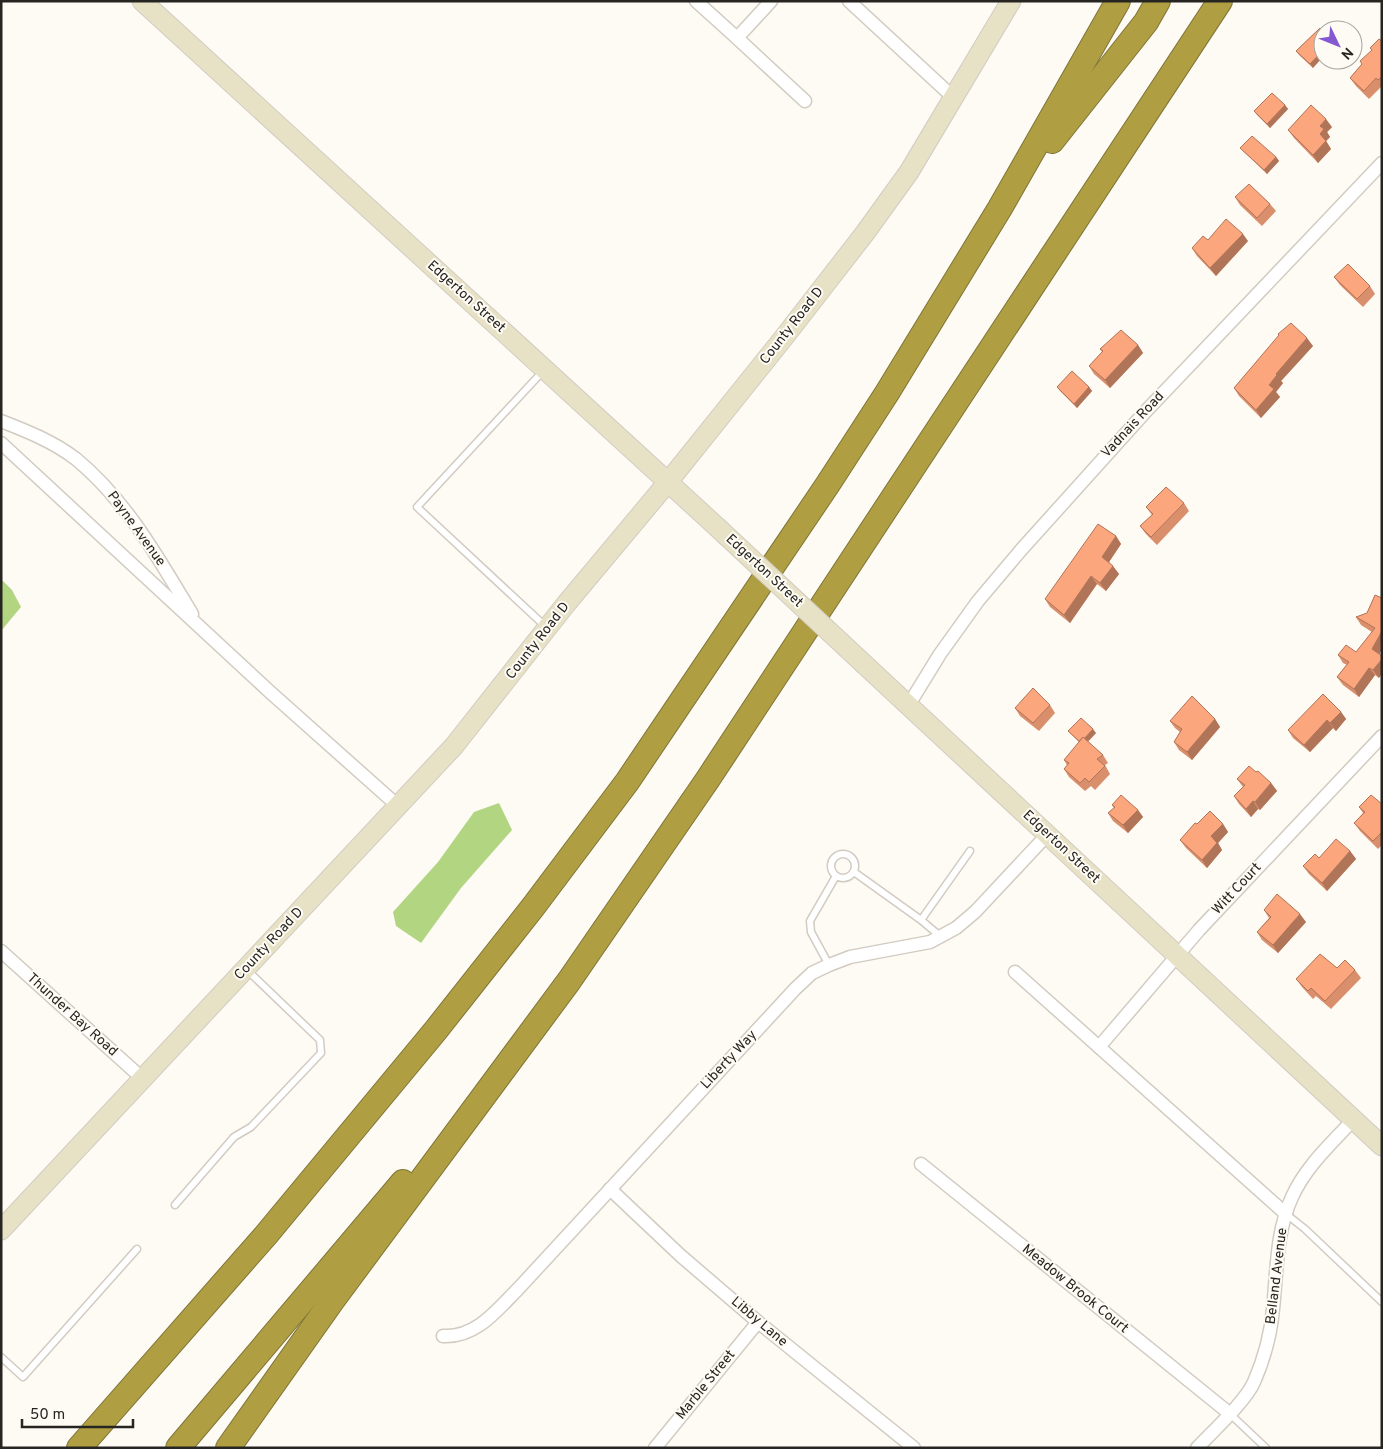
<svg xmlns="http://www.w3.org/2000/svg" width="1383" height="1449" font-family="Overpass,sans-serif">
<rect width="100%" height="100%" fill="#fefaf4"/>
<g fill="#b2d582">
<path d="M1,579L12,590L21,607L1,631Z"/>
<path d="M499,803L512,830L461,888L421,943L396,926L393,912L438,862L474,812Z"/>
</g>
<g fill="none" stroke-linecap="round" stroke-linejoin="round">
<defs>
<g id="lane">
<path d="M544,370L417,507L546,627"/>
<circle cx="843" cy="866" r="12"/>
<path d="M854,872L921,920"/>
<path d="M940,936L921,920L970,851"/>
<path d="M829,965L811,932L810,921L836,876"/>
<path d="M175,1205L234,1137L251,1127L321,1053L320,1040L247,970"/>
<path d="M1286,1214L1305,1229L1382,1302"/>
<path d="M1,1357L23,1377L137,1249"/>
<path d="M1229,1413L1266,1448"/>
</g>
<g id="street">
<path d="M696,1L737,38"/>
<path d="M771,1L737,38L805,101"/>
<path d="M849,1L954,98"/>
<path d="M1,421C27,431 54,442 76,459C126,500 159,559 192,614"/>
<path d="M1,443L270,692L398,806"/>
<path d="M908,706L940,654L978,601L1021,550L1147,410L1382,163"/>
<path d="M1,951L143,1079"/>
<path d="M1015,972L1286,1214"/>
<path d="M1099,1047L1199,930L1382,736"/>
<path d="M921,1164L1229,1413"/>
<path d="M610,1189L681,1256L758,1322L914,1448"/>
<path d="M443,1336C476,1338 497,1310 518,1289L795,989L812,973L829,965L850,957L930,942L956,928L975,912L1047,835"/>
<path d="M655,1448L758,1322"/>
<path d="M1197,1448C1213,1431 1245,1402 1254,1382C1264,1359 1271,1333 1273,1309C1277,1271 1276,1232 1292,1197C1306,1166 1331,1144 1353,1120"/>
</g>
<g id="secondary">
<path d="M142,1L717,527"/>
<path d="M865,665L1382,1146"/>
<path d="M1,1230L454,746L566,604L668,482L785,336L865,233L909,172L1011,1"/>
</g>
<g id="highway">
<path d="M1052,141L1146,22L1158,1"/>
<path d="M79,1448L266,1235L436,1030L533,907L627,782L828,484L887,393L1000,208L1118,1"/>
<path d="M178,1448L403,1182"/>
<path d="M228,1448L332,1301L569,981L708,779L1220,1"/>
</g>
</defs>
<use href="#lane" stroke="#d2cbc2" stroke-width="9"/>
<use href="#street" stroke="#d2cbc2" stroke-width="15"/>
<use href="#secondary" stroke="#d2cbc2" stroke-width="21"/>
<use href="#highway" stroke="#7f7436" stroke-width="26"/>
<use href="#lane" stroke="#fff" stroke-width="6"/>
<use href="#street" stroke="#fff" stroke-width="12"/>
<use href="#secondary" stroke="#e7e2c6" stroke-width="19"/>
<use href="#highway" stroke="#af9f42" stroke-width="24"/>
<defs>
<path id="secondary-bridge" d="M717,527L865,665"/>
</defs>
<use href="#secondary-bridge" stroke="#d2cbc2" stroke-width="21" stroke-linecap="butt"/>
<use href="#secondary-bridge" stroke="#e7e2c6" stroke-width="19"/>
</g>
<g fill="#d98f6c">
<path d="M1320,28L1313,68L1299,55L1296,51Z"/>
<path d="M1382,41V86L1369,99L1356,86L1350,78Z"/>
<path d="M1285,105L1288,109L1270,128L1257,115L1254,111Z"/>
<path d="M1332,127L1327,132L1330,137L1326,141L1331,149L1318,163L1294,138L1288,130Z"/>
<path d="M1240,148L1276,157L1279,161L1267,174L1243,151Z"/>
<path d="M1235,197L1270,204L1276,211L1262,226L1240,205Z"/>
<path d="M1208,240L1248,241L1216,276L1197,256L1192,248Z"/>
<path d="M1334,277L1370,286L1375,294L1363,307L1340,285Z"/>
<path d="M1278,334L1313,346L1281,381L1283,383L1276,392L1280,397L1261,418L1239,396L1234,388L1279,336Z"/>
<path d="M1138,345L1143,353L1110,388L1094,374L1089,366L1102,352L1100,349Z"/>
<path d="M1057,387H1089L1092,391L1077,408L1060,391Z"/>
<path d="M1184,503L1189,511L1157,545L1146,534L1140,526L1152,515L1146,507Z"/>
<path d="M1116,536L1121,544L1109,562L1119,574L1106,591L1097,584L1070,623L1050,607L1045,599Z"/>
<path d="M1375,595L1382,649L1379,654V678L1375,675L1359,697L1343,685L1337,677L1347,665L1343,663L1338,655L1356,652L1372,632L1361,625L1356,617L1367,613Z"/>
<path d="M1050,705L1055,713L1039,731L1020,716L1015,708Z"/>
<path d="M1341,712L1346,719L1336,731L1333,728L1310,752L1293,738L1288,730Z"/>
<path d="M1215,719L1220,727L1192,760L1179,750L1174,742L1180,732L1175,728L1170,721Z"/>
<path d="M1068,731L1096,733L1088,742L1103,755L1108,763L1105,765L1110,774L1095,790L1091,786L1085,791L1069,777L1064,769L1067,765L1064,760L1079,742Z"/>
<path d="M1256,772L1271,783L1277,791L1260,810L1258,809L1251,817L1239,804L1234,796L1243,787L1237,779Z"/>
<path d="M1382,804V845L1378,849L1360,831L1354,823L1363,813L1359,807Z"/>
<path d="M1112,805L1138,810L1143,817L1128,833L1113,821L1108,813L1114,808Z"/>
<path d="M1197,824H1223L1228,832L1218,843L1222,850L1207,868L1186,848L1180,840Z"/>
<path d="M1350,851L1356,859L1327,891L1309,874L1303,866L1319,858Z"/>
<path d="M1264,910L1306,922L1278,953L1262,940L1257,932L1269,918Z"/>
<path d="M1337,968L1355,970L1361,978L1331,1009L1316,996L1313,999L1302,987L1296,979Z"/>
</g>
<g fill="#b07458">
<path d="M1323,50V57L1313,68L1310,64Z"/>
<path d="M1285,105L1288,109L1270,128L1267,124Z"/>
<path d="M1326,119L1332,127L1327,132L1330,137L1326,141L1331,149L1318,163L1313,155L1320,134V126Z"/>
<path d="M1276,157L1279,161L1267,174L1264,170Z"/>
<path d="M1243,234L1248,241L1216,276L1210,268Z"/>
<path d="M1307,338L1313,346L1281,381L1283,383L1276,392L1280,397L1261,418L1256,410L1276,374Z"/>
<path d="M1138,345L1143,353L1110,388L1105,380Z"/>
<path d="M1089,387L1092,391L1077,408L1074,404Z"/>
<path d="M1116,536L1121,544L1107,565L1102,557Z"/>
<path d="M1113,566L1119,574L1106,591L1100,583Z"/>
<path d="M1091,576L1097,584L1070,623L1064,615Z"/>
<path d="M1382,631V649L1378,657L1372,649Z"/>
<path d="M1382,659V674L1379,678L1373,670Z"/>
<path d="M1369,668L1375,675L1359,697L1354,689Z"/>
<path d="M1341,712L1346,719L1336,731L1330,723Z"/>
<path d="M1215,719L1220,727L1192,760L1187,752Z"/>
<path d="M1327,720L1333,728L1310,752L1304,745Z"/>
<path d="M1093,729L1096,733L1083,746L1081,742Z"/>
<path d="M1271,783L1277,791L1260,810L1255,802Z"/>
<path d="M1253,801L1258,809L1251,817L1246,809Z"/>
<path d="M1138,810L1143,817L1128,833L1123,825Z"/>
<path d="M1223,824L1228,832L1218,843L1222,850L1207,868L1202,860L1211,836Z"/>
<path d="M1350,851L1356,859L1327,891L1322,883Z"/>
<path d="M1300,914L1306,922L1278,953L1273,945Z"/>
</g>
<g fill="#fca67e" stroke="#b07458">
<path d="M1320,28L1323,31V50L1310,64L1296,51Z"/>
<path d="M1379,39L1382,41V77L1378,80L1376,78L1364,91L1350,78L1362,64L1360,61L1372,50L1370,48Z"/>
<path d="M1272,93L1285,105L1267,124L1254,111Z"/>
<path d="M1311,105L1326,119L1320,126L1324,129L1320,134L1326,141L1313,155L1288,130Z"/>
<path d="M1252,136L1276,157L1264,170L1240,148Z"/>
<path d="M1249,184L1270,204L1257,218L1235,197Z"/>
<path d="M1226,219L1243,234L1210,268L1192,248L1203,236L1208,240Z"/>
<path d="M1348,264L1370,286L1357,299L1334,277Z"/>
<path d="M1291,323L1307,338L1276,374L1277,375L1269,385L1274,389L1256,410L1234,388L1279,335L1278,334Z"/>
<path d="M1121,330L1138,345L1105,380L1089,366L1103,351L1100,349Z"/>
<path d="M1072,371L1089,387L1074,404L1057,387Z"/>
<path d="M1166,487L1184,503L1151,537L1140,526L1153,514L1146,507Z"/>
<path d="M1098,524L1116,536L1102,557L1113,566L1100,583L1091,576L1064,615L1045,599Z"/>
<path d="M1375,595L1382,598V631L1372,649L1382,656V659L1373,670L1369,668L1354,689L1337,677L1349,662L1338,655L1346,645L1356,652L1375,628L1356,617L1367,613Z"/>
<path d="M1033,688L1050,705L1033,723L1015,708Z"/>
<path d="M1323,694L1341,712L1330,723L1327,720L1304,745L1288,730Z"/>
<path d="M1192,696L1215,719L1187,752L1174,742L1182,729L1170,721Z"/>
<path d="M1081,718L1093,729L1084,739L1083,737L1079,741L1068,731Z"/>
<path d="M1083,737L1103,755L1097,759L1105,766L1089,782L1085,778L1080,783L1064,769L1069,763L1064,760Z"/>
<path d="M1249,766L1256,772L1258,771L1271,783L1255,802L1253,801L1246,809L1234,796L1245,785L1237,779Z"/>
<path d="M1121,795L1138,810L1123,825L1108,813L1115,807L1112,805Z"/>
<path d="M1371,795L1382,804V832L1373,841L1354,823L1365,812L1359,807Z"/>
<path d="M1210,811L1223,824L1211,836L1217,843L1202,860L1180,840L1195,823L1197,824Z"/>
<path d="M1336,839L1350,851L1322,883L1303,866L1315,854L1319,858Z"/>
<path d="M1277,894L1300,914L1273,945L1257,932L1271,917L1264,910Z"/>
<path d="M1320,954L1337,968L1345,960L1355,970L1325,1001L1311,988L1308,991L1296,979Z"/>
</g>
<g text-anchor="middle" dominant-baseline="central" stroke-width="4" stroke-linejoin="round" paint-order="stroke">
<g font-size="14" fill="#272521" stroke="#fefaf4">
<text transform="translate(466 297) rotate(42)">Edgerton Street</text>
<text transform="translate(792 326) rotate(-52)">County Road D</text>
<text transform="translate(1133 425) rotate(-47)">Vadnais Road</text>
<text transform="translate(136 529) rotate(54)">Payne Avenue</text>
<text transform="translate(764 571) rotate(43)">Edgerton Street</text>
<text transform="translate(538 641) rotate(-52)">County Road D</text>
<text transform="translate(1061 847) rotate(43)">Edgerton Street</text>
<text transform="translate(1237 889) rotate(-47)">Witt Court</text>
<text transform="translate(269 944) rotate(-47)">County Road D</text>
<text transform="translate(72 1015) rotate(42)">Thunder Bay Road</text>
<text transform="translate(729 1060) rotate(-47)">Liberty Way</text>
<text transform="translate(1277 1276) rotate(-83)">Belland Avenue</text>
<text transform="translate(1075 1289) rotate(39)">Meadow Brook Court</text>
<text transform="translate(759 1322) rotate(40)">Libby Lane</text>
<text transform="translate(706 1385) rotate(-51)">Marble Street</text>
</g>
</g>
<rect width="1383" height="1449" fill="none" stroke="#272521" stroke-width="5"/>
<g transform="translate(1338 45) rotate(133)"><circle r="24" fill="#fefaf4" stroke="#a8a5a0"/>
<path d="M0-4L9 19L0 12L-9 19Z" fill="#8358d1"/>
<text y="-8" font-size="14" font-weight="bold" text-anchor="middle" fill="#272521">N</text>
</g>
<path d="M22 1419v8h111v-8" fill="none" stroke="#272521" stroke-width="2.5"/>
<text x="30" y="1419" font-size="15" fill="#272521" stroke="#fefaf4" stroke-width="4" paint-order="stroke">50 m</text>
</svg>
